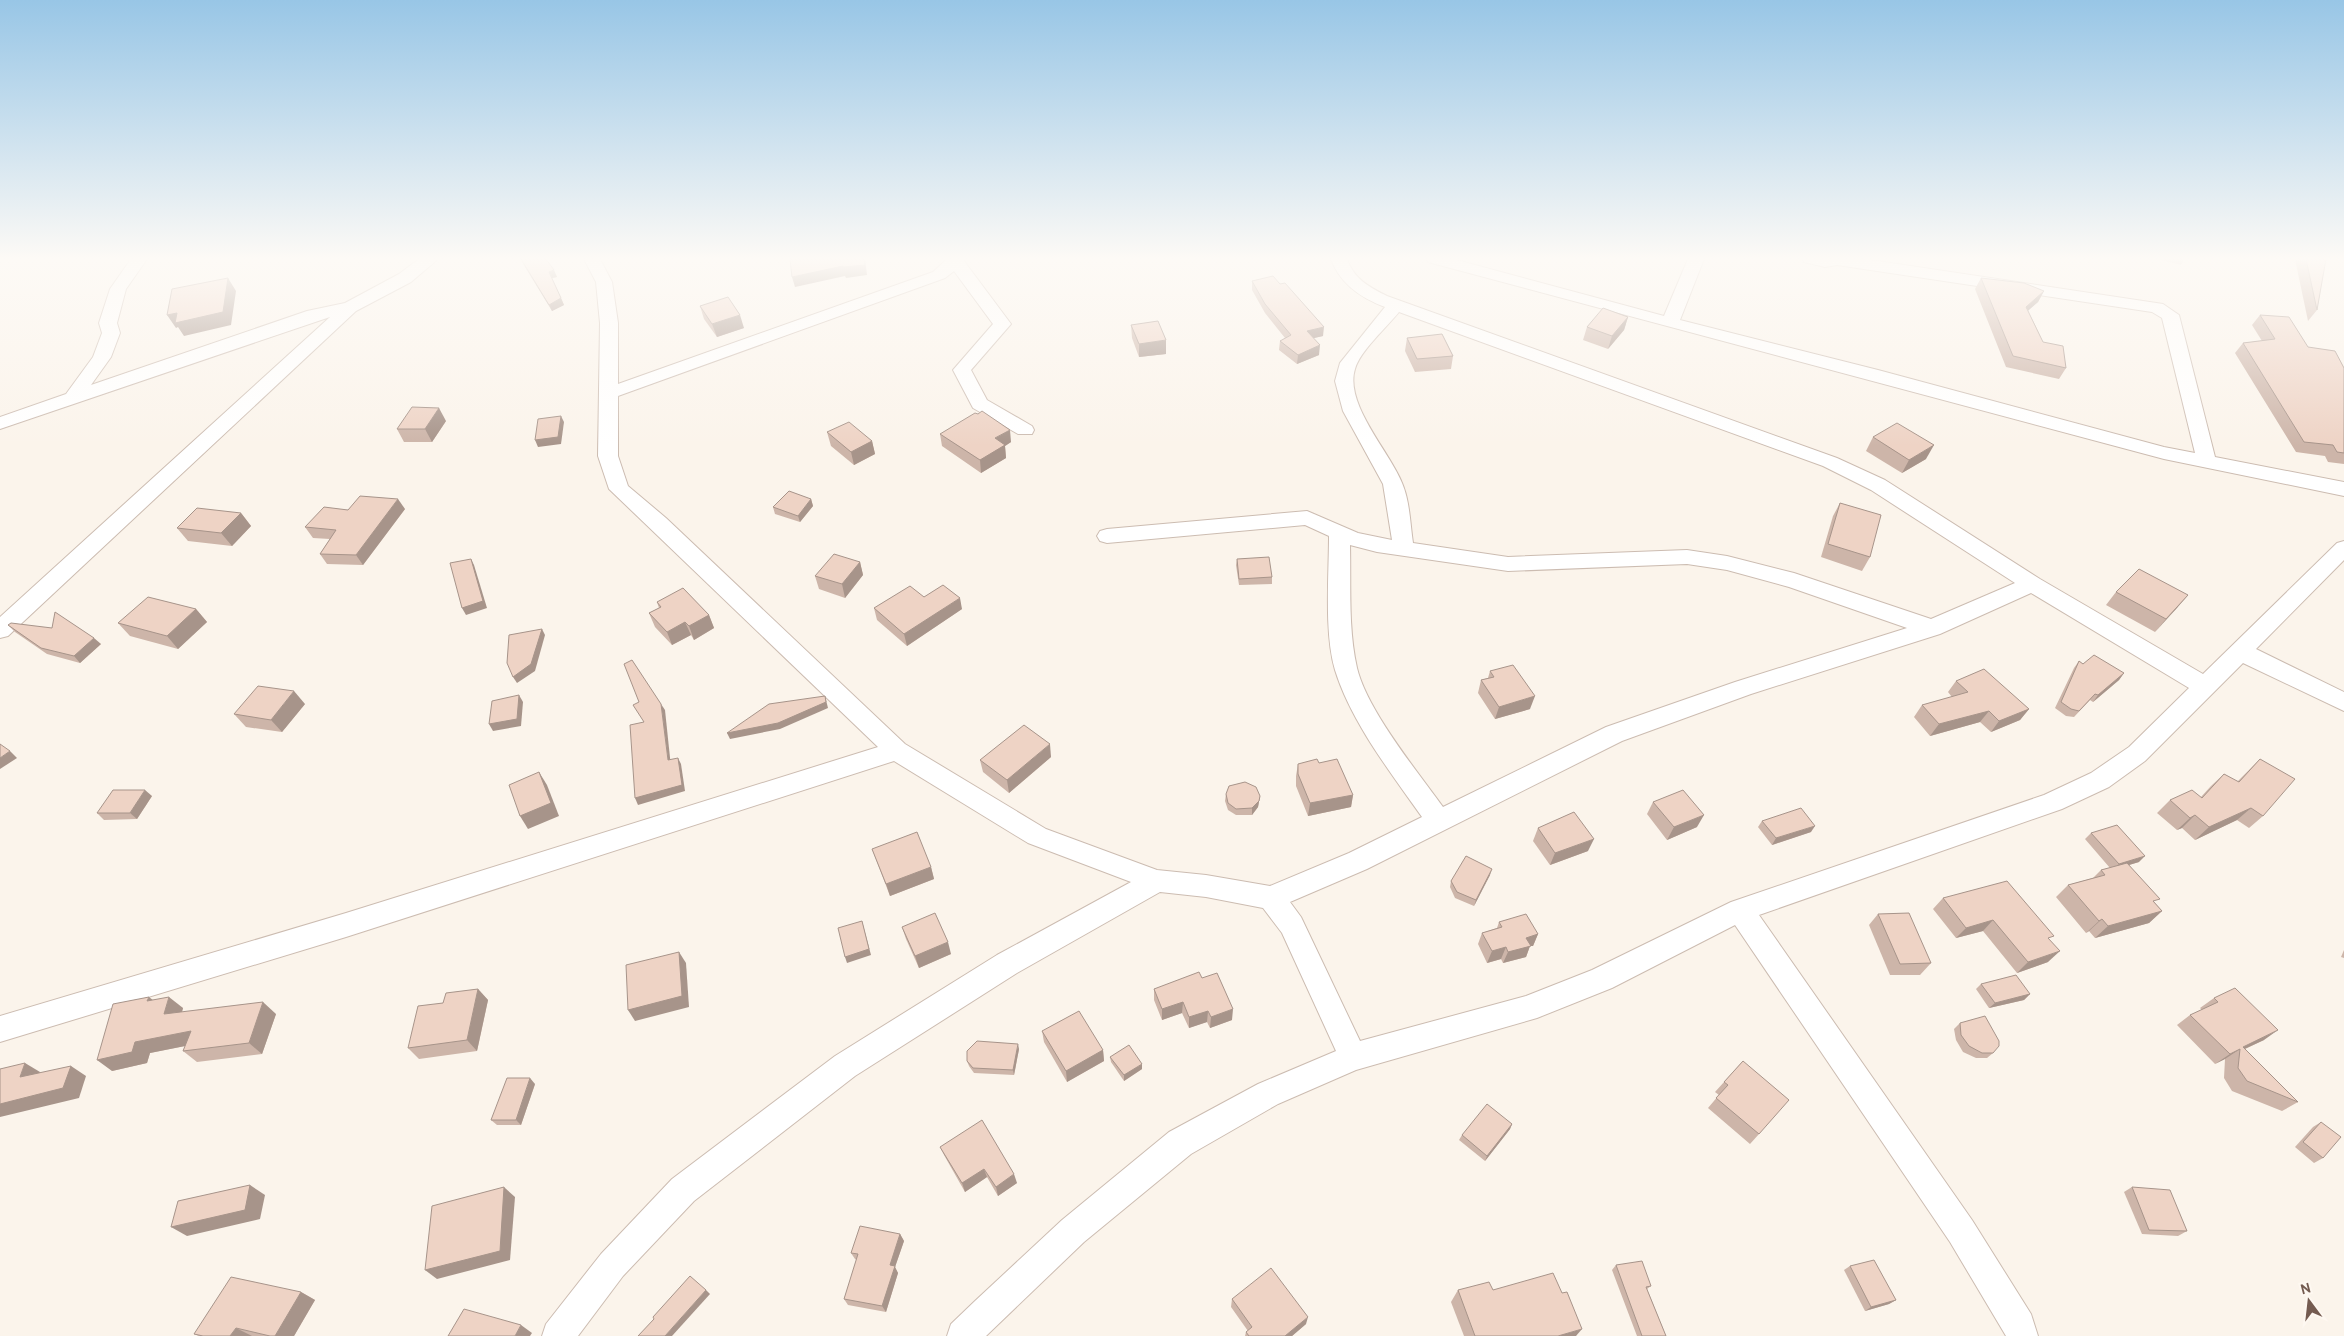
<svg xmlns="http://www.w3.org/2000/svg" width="2344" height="1336" font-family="Overpass,sans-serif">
<rect width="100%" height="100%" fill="#fbf4eb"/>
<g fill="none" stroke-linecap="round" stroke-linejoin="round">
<defs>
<g id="street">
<path d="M131,259H147L126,289L117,323L120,333L111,357L91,385L307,311L345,303L399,274L419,259H438L411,282L356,311L8,636L0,638V617L330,317L0,429V417L66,394L93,357L102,333L99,323L110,289Z"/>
<path d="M584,259H600L612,282L618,323V384L933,272L947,259H965L964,261L1011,324L971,370L987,400L1032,426L1034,430L1032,434H1018L973,408L953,370L993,324L954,271L945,278L618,396V456L628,486L666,518L905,744L1046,829L1157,870L1206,875L1270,886L1349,853L1422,817C1391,773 1351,722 1335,670C1324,633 1329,576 1329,536L1305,525L1107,543L1100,541L1097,536L1100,531L1107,529L1307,511L1358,533L1392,540L1383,484L1343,411L1335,381L1340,363L1385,307C1361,298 1340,284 1331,259H1347C1354,279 1369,287 1387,296L1837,458L1885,480L2040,579L2203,674L2337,543L2344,541V560L2256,649L2344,692V711L2243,663L2145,761L2109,787L2062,809L1759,915L1972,1220L2031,1314L2038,1336H2006L1950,1242L1735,925L1612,988L1537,1018L1356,1070L1278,1104L1191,1154L1084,1242L986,1336H947L951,1324L975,1301L1062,1220L1169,1132L1258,1084L1336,1051L1282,933L1263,908L1206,897L1160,892L1017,973L855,1076L694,1201L623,1276L578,1336H542L546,1324L601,1254L672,1179L835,1056L997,955L1131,882L1028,843L894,761L346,937L0,1042V1016L346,913L878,747L609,489L598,456L600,323L596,282ZM1399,312L1823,466L1871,490L2015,583L1931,619L1794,573L1727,556L1687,550L1508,557L1413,543C1410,523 1410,502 1402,483C1390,452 1344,404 1355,369C1360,351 1387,327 1399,312ZM1350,545L1377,552L1508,571L1687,564L1727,570L1789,587L1907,628L1735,682L1606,727L1443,807C1417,771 1367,710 1357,668C1348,628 1351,586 1350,545ZM2031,593L2189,688L2129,747L2091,773L2044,795L1731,902L1592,970L1526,996L1360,1041L1301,917L1290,902L1367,869L1622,741L1751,694L1940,634Z"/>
<path d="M1426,259H1453L1664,316L1688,259H1704L1680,320L1878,370L2164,447L2195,453L2162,318L2152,312L1837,265L1825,267L1804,262L1802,259H1864L2163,304L2179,315L2215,457L2344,482V496L2164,459L1428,262Z"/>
</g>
</defs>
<use href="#street" stroke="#ccbcb1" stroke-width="2"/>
<use href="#street" fill="#fff" fill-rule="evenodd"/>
</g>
<g fill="#cdb5a9">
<path d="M520,259H546L557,277L552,278L564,305L552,311Z"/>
<path d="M2158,259H2184L2181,265Z"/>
<path d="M2295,259H2326L2317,310L2308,321Z"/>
<path d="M1981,278L2044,291L2038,302L2028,310L2043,342L2066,368L2059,379L2006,367L1975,289Z"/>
<path d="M1252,281L1323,336L1313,338L1319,355L1297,364L1279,350L1280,341L1285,338L1265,313L1252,290Z"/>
<path d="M700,306L744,328L717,337L704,319Z"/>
<path d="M2260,315L2308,347L2344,368V464L2328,462L2325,456L2296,452L2235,353L2243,343L2262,341L2252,325Z"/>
<path d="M1628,317L1624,330L1608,349L1583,340L1587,327Z"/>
<path d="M1131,325L1166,354L1139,357L1132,338Z"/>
<path d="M1407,338L1453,356L1451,369L1415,372L1405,351Z"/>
<path d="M446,421L432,442H404L397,429Z"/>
<path d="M827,432L872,441L875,454L854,465L831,446Z"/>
<path d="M940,434L1011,442L1005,446L1006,458L981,473L942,446Z"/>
<path d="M1873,437L1926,459L1902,473L1866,451Z"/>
<path d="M811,499L813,506L800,522L775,514L773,507Z"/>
<path d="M1840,503L1870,557L1862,571L1821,557L1833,516Z"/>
<path d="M405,509L363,565L327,564L320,554L330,539L313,538L305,527L348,510Z"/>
<path d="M241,513L251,526L232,546L188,541L177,528Z"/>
<path d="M1237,559L1272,577V584L1239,585L1236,565Z"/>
<path d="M860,562L863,575L845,598L819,589L815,576Z"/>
<path d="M2116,592L2188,595L2155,632L2106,605Z"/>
<path d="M657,602L709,615L714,628L694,640L691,635L672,645L655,627L649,613L659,608Z"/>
<path d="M874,608L962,609L907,646L877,620Z"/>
<path d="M196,609L207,622L178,649L130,636L118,623Z"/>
<path d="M8,625L101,644L80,663L47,654L15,632Z"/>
<path d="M2079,661L2083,664L2124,673L2119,680L2093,702L2090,700L2074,717L2066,716L2055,708L2074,668Z"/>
<path d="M1490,671L1530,709L1495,719L1478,693L1481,680L1488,678Z"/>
<path d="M1956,681L2029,709L2020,720L1991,732L1980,722L1930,736L1914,717L1922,705L1952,697L1948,692Z"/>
<path d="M305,704L282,732L246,727L234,714Z"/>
<path d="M1051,757L1009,793L983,772L980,760Z"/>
<path d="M2260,759L2263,816L2249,828L2237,820L2195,840L2182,828L2177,830L2157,813L2170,800L2201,797L2211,786L2224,774L2237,782Z"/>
<path d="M1298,764L1353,795L1351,807L1308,816L1296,786V776Z"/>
<path d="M1226,794L1260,796L1258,807L1252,815H1236L1228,810L1225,801Z"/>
<path d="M152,796L137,819L104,820L97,813Z"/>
<path d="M1653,802L1697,827L1667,840L1647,814Z"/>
<path d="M1762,821L1811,832L1772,845L1758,827Z"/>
<path d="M1538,828L1588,851L1550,865L1533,841Z"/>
<path d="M2091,833L2139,862L2129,865L2155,903L2162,911L2149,923L2095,938L2089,931L2086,933L2056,897L2068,885L2093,878L2101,870L2110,868L2085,839Z"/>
<path d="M872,849L931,867L934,879L890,896Z"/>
<path d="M1490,875L1474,906L1455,898L1450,887L1451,881Z"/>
<path d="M1943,898L2050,940L2048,962L2017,973L1983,931L1956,938L1933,909Z"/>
<path d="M1878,914L1931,963L1920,975H1890L1869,925Z"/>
<path d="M1499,922L1538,934L1533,946H1530L1526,957L1503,963L1501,959L1487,963L1478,944L1482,933L1497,928Z"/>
<path d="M902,927L951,954L919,968L906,939Z"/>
<path d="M2344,950V958L2341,957Z"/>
<path d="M1202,978L1232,1020L1210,1028L1207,1022L1189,1028L1182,1013L1162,1020L1154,1000V989Z"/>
<path d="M1981,984L2030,994L2024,1000L1989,1008L1976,989Z"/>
<path d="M478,989L488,1000L477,1051L419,1059L408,1048L443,1003Z"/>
<path d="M2214,998L2264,1040L2245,1049L2298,1102L2282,1111L2232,1091L2224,1078L2225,1059L2215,1064L2177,1025L2190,1015L2202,1010L2200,1008Z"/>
<path d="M153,1000L183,1008L182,1012L276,1014L262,1054L197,1062L183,1051L185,1046L150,1053L147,1063L112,1071Z"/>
<path d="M1960,1023L1993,1053L1987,1058H1976L1963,1052L1956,1040L1954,1029Z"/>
<path d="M1042,1031L1103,1050L1104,1061L1067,1082L1044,1042Z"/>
<path d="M1019,1049L1014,1075L974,1073L969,1066L967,1061Z"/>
<path d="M1110,1057L1142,1069L1124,1081L1111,1062Z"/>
<path d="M1743,1061L1759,1134L1750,1144L1708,1108L1719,1095L1715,1092Z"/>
<path d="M535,1084L521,1125H497L491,1120Z"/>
<path d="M2321,1122L2323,1158L2314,1163L2295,1147L2313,1127Z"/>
<path d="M1512,1124L1510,1129L1485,1161L1459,1140L1462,1135Z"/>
<path d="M940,1147L1017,1183L998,1196L987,1177L965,1192L944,1155Z"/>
<path d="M2132,1187L2187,1231L2178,1236L2142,1234L2124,1192Z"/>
<path d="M900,1234L904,1241L895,1267L898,1273L886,1312L848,1305L844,1299L857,1260L855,1259L851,1253Z"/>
<path d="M1616,1265L1651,1286L1647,1289L1666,1336H1637L1612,1270Z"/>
<path d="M1850,1266L1896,1300L1889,1304L1865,1311L1844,1270Z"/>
<path d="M1458,1290H1493L1576,1336H1464L1451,1302Z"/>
<path d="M301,1292L315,1300L294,1336H199L194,1334Z"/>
<path d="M1232,1299L1306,1324L1292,1336H1245L1246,1332L1248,1331L1231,1307Z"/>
</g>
<g fill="#a7948a">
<path d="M865,259L867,275L846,278L845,276L795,287L792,277Z"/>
<path d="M554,270L557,277L552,278L549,272Z"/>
<path d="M228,278L236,291L231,325L184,336L178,327L176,328L167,315Z"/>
<path d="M2044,291L2038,302L2020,318L2026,307Z"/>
<path d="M561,298L564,305L552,311L549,305Z"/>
<path d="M740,315L744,328L717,337L712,324Z"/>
<path d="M1628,317L1624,330L1608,349L1612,336Z"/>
<path d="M1324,327L1323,336L1306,340L1307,331Z"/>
<path d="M1166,340V354L1139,357V344Z"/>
<path d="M1320,345L1319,355L1297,364L1298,355Z"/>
<path d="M439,408L446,421L432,442L425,429Z"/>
<path d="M561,416L564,422L561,444L538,447L535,440Z"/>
<path d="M1010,430L1011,442L1005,446L1006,458L981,473L980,460L995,438Z"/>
<path d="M872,441L875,454L854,465L851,452Z"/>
<path d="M1934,445L1926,459L1902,473L1909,460Z"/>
<path d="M398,499L405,509L363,565L356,555Z"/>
<path d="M811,499L813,506L800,522L798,516Z"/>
<path d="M241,513L251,526L232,546L221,533Z"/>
<path d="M471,559L474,565L487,608L466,615L462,608Z"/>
<path d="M860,562L863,575L845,598L842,584Z"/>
<path d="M2188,595L2177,608L2155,632L2166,619Z"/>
<path d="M960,598L962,609L907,646L904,634Z"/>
<path d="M196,609L207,622L178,649L167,636Z"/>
<path d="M709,615L714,628L694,640L689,626Z"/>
<path d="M685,622L691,635L672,645L667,632Z"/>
<path d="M542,629L545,635L535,671L517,683L513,677Z"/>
<path d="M94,638L101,644L80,663L74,656Z"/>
<path d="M2124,673L2119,680L2093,702L2098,695Z"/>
<path d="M294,691L305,704L282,732L271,720Z"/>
<path d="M519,695L523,702L521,726L493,731L489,724Z"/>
<path d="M825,696L828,708L780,729L730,739L727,733Z"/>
<path d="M1535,696L1530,709L1495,719L1499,707Z"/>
<path d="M661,704L665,710L671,767L668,760Z"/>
<path d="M2029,709L2020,720L1991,732L1999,721Z"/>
<path d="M1989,711L1980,722L1930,736L1939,724Z"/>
<path d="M1050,744L1051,757L1009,793L1007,780Z"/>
<path d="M10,751L17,758L0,769V758Z"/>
<path d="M678,758L681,764L685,791L638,805L635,798Z"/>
<path d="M539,772L547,785L559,816L528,829L520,816Z"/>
<path d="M145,790L152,796L137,819L130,813Z"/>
<path d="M1353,795L1351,807L1308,816L1310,803Z"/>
<path d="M1260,796L1258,807L1252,815V808Z"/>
<path d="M2251,808L2237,820L2195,840L2209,827Z"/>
<path d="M1704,815L1697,827L1667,840L1674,827Z"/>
<path d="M2195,815L2182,828L2177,830L2190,818Z"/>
<path d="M1815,826L1811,832L1772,845L1776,838Z"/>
<path d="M1594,839L1588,851L1550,865L1555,853Z"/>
<path d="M2145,856L2139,862L2112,870L2119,864Z"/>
<path d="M931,867L934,879L890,896L886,884Z"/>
<path d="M1492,869L1490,875L1474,906L1476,900Z"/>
<path d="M2162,911L2149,923L2095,938L2108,926Z"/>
<path d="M2102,919L2089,931L2086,933L2099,921Z"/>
<path d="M1993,920L1983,931L1956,938L1966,928Z"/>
<path d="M862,921L871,955L847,963L845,957Z"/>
<path d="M1538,934L1533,946H1530L1526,957L1503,963L1508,952L1526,938Z"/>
<path d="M948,942L951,954L919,968L915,956Z"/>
<path d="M1506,947L1501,959L1487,963L1492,951Z"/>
<path d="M2060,951L2048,962L2017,973L2028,962Z"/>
<path d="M679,952L686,963L689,1007L635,1021L628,1010Z"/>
<path d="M478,989L488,1000L477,1051L467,1040Z"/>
<path d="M2030,994L2024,1000L1989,1008L1995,1003Z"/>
<path d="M149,997L163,1008L147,1001Z"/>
<path d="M169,997L183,1008L178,1025L164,1014Z"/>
<path d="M263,1002L276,1014L262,1054L249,1043Z"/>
<path d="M1183,1002L1182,1013L1162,1020V1009Z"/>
<path d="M1233,1009L1232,1020L1210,1028L1211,1017Z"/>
<path d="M1208,1011L1207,1022L1189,1028V1017Z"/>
<path d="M2278,1030L2264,1040L2240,1051L2243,1047Z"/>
<path d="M191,1031L205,1042L150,1053L147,1063L112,1071L97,1060L135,1042Z"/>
<path d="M1018,1044L1019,1049L1014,1075L1013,1070Z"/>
<path d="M2240,1049L2225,1059L2215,1064L2230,1054Z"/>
<path d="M1103,1050L1104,1061L1067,1082L1066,1071Z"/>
<path d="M25,1063L40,1072L36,1087L20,1077Z"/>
<path d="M1142,1064V1069L1124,1081V1075Z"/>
<path d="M71,1066L86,1076L79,1098L0,1117V1104Z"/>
<path d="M530,1078L535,1084L521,1125L516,1120Z"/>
<path d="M1512,1124L1510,1129L1485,1161L1487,1156Z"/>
<path d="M984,1169L987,1177L965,1192L962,1183Z"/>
<path d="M1014,1174L1017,1183L998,1196L996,1187Z"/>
<path d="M250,1185L265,1195L260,1219L187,1236L171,1227Z"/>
<path d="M504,1187L515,1197L510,1260L437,1279L425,1270Z"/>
<path d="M900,1234L904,1241L895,1267L898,1273L886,1312L882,1306L890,1265Z"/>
<path d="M706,1290L710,1294L672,1336H665Z"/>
<path d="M301,1292L315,1300L294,1336H275Z"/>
<path d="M1896,1300L1889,1304L1865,1311L1871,1307Z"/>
<path d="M1308,1317L1306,1324L1292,1336H1285Z"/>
<path d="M521,1325L532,1333L530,1336H515Z"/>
<path d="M236,1328L252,1336H230Z"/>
<path d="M1582,1329L1576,1336H1558Z"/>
</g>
<g fill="#eed3c5" stroke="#a7948a">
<path d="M521,259H546L554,270L549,272L561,298L549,305Z"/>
<path d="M790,259H864L865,265L843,267V266L792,277Z"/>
<path d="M2306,259H2326L2317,310Z"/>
<path d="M1273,276L1280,284L1285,283L1324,327L1307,331L1320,345L1298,355L1280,341L1291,335L1265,304L1252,281Z"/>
<path d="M228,278L223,312L175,323L177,313L167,315L172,289Z"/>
<path d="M1981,278L2024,283L2044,291L2026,307L2043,342L2063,346L2066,368L2013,356Z"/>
<path d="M728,297L740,315L712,324L700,306Z"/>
<path d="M1603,308L1628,317L1612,336L1587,327Z"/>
<path d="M2260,315L2289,317L2308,347L2335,351L2344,368V453L2337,452L2333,445L2304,442L2243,343L2275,339Z"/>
<path d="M1158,321L1166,340L1139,344L1131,325Z"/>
<path d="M1442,334L1453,356L1417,359L1407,338Z"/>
<path d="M412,407L439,408L425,429H397Z"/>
<path d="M982,411L1010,430L995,438L1005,445L980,460L940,434L975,413L978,414Z"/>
<path d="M561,416L558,437L535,440L538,419Z"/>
<path d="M849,422L872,441L851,452L827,432Z"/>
<path d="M1897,423L1934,445L1909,460L1873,437Z"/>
<path d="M789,491L811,499L798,516L773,507Z"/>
<path d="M360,496L398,499L356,555L320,554L336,530L305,527L324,507L348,510Z"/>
<path d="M1840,503L1881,515L1870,557L1828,544Z"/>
<path d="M197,508L241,513L221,533L177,528Z"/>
<path d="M834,554L860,562L842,584L815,576Z"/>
<path d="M1269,557L1272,577L1239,579L1237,559Z"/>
<path d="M471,559L483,601L462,608L450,563Z"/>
<path d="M2139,569L2188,595L2166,619L2116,592Z"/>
<path d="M943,585L960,598L904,634L874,608L910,586L924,597Z"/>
<path d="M683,588L709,615L689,626L685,622L667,632L649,613L661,607L657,602Z"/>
<path d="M148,597L196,609L167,636L118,623Z"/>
<path d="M55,612L94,638L74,656L41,648L8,625L11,623L52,628Z"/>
<path d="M542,629L531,664L513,677L507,663L509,635Z"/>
<path d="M2094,655L2124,673L2098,695L2095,694L2079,711L2071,709L2061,702L2079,661L2083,664Z"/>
<path d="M632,660L661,704L668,760L678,758L682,785L635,798L630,725L644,722L633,705L639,702L624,664Z"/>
<path d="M1513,665L1535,696L1499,707L1481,680L1494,677L1490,671Z"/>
<path d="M1984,669L2029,709L1999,721L1989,711L1939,724L1922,705L1968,692L1956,681Z"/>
<path d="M258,686L294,691L271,720L234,714Z"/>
<path d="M519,695L517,719L489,724L492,701Z"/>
<path d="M825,696L826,702L778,723L727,733L769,704Z"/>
<path d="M1024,725L1050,744L1007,780L980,760Z"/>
<path d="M0,744L10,751L0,758Z"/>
<path d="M1317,759L1319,763L1337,759L1353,795L1310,803L1298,774V764Z"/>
<path d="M2260,759L2295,779L2263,816L2251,808L2209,827L2195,815L2190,818L2170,800L2192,790L2202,798L2224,774L2239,782Z"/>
<path d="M539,772L551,803L520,816L509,785Z"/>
<path d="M1245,782L1256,787L1260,796L1259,801L1252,808L1236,809L1228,803L1226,794L1229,786Z"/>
<path d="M113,790H145L130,813H97Z"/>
<path d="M1683,790L1704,815L1674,827L1653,802Z"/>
<path d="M1801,808L1815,826L1776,838L1762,821Z"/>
<path d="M1574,812L1594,839L1555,853L1538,828Z"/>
<path d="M2117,825L2145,856L2119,864L2091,833Z"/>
<path d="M917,832L931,867L886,884L872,849Z"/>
<path d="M1466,856L1492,869L1476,900L1457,892L1451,881Z"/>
<path d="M2127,863L2160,899L2153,901L2162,911L2108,926L2102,919L2099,921L2068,885L2105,875L2101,870Z"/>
<path d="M2007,881L2054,936L2048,938L2060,951L2028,962L1993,920L1966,928L1943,898Z"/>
<path d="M935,913L948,942L915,956L902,927Z"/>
<path d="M1909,913L1931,963L1900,964L1878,914Z"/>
<path d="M1526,914L1538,934L1526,938L1531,946L1508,952L1506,947L1492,951L1482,933L1502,927L1499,922Z"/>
<path d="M862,921L869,949L845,957L838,928Z"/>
<path d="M679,952L682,996L628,1010L626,965Z"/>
<path d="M1199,972L1202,978L1217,973L1233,1009L1211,1017L1208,1011L1189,1017L1183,1002L1162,1009L1154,989Z"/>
<path d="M2016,975L2030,994L1995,1003L1981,984Z"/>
<path d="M2235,988L2278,1030L2243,1047L2298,1102L2247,1081L2238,1068L2240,1049L2230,1054L2190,1015L2218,1002L2214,998Z"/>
<path d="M478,989L467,1040L408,1048L418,1006L443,1003L446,993Z"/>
<path d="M149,997L147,1001L169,997L164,1014L263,1002L249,1043L183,1051L191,1031L135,1042L132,1052L97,1060L113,1004Z"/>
<path d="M1079,1011L1103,1050L1066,1071L1042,1031Z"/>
<path d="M1985,1016L1999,1041V1046L1993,1053H1982L1969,1046L1961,1035L1960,1023Z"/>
<path d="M977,1041L1018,1044L1013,1070L973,1068L967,1061V1051Z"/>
<path d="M1129,1045L1142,1064L1124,1075L1110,1057Z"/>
<path d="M1743,1061L1789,1100L1759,1134L1716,1098L1728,1085L1724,1082Z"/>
<path d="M25,1063L20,1077L71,1066L63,1088L0,1104V1069Z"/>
<path d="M507,1078H530L516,1120H491Z"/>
<path d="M1487,1104L1512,1124L1487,1156L1462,1135Z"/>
<path d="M982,1120L1014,1174L996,1187L984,1169L962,1183L940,1147Z"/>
<path d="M2321,1122L2341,1137L2323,1158L2303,1142Z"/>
<path d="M250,1185L245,1210L171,1227L178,1201Z"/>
<path d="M504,1187L500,1251L425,1270L432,1206Z"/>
<path d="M2132,1187L2170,1190L2187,1231L2149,1230Z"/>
<path d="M860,1226L900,1234L890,1265L895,1266L882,1306L844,1299L858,1254L851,1253Z"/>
<path d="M1874,1260L1896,1300L1871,1307L1850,1266Z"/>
<path d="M1642,1261L1651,1286L1646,1287L1666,1336H1642L1616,1265Z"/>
<path d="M1271,1268L1308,1317L1285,1336H1249L1246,1332L1252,1327L1232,1299Z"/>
<path d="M1553,1273L1562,1293L1567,1292L1582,1329L1558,1336H1475L1458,1290L1489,1282L1493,1290Z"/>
<path d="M690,1276L706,1290L665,1336H638L654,1319L653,1317Z"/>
<path d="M231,1277L301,1292L275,1336H270L236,1328L230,1336H203L194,1334Z"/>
<path d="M464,1309L521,1325L515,1336H448Z"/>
</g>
<linearGradient id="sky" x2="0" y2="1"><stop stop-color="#98c6e6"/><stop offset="0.58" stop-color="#fdfaf6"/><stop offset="1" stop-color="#fdfaf6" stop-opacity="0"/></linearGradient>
<rect width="2344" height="446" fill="url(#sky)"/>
<g transform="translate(2309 1301) rotate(345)" stroke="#fef8f1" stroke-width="4" paint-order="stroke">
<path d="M0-4L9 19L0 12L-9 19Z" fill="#745b50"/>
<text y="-8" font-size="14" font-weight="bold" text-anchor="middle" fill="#745b50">N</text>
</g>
</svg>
